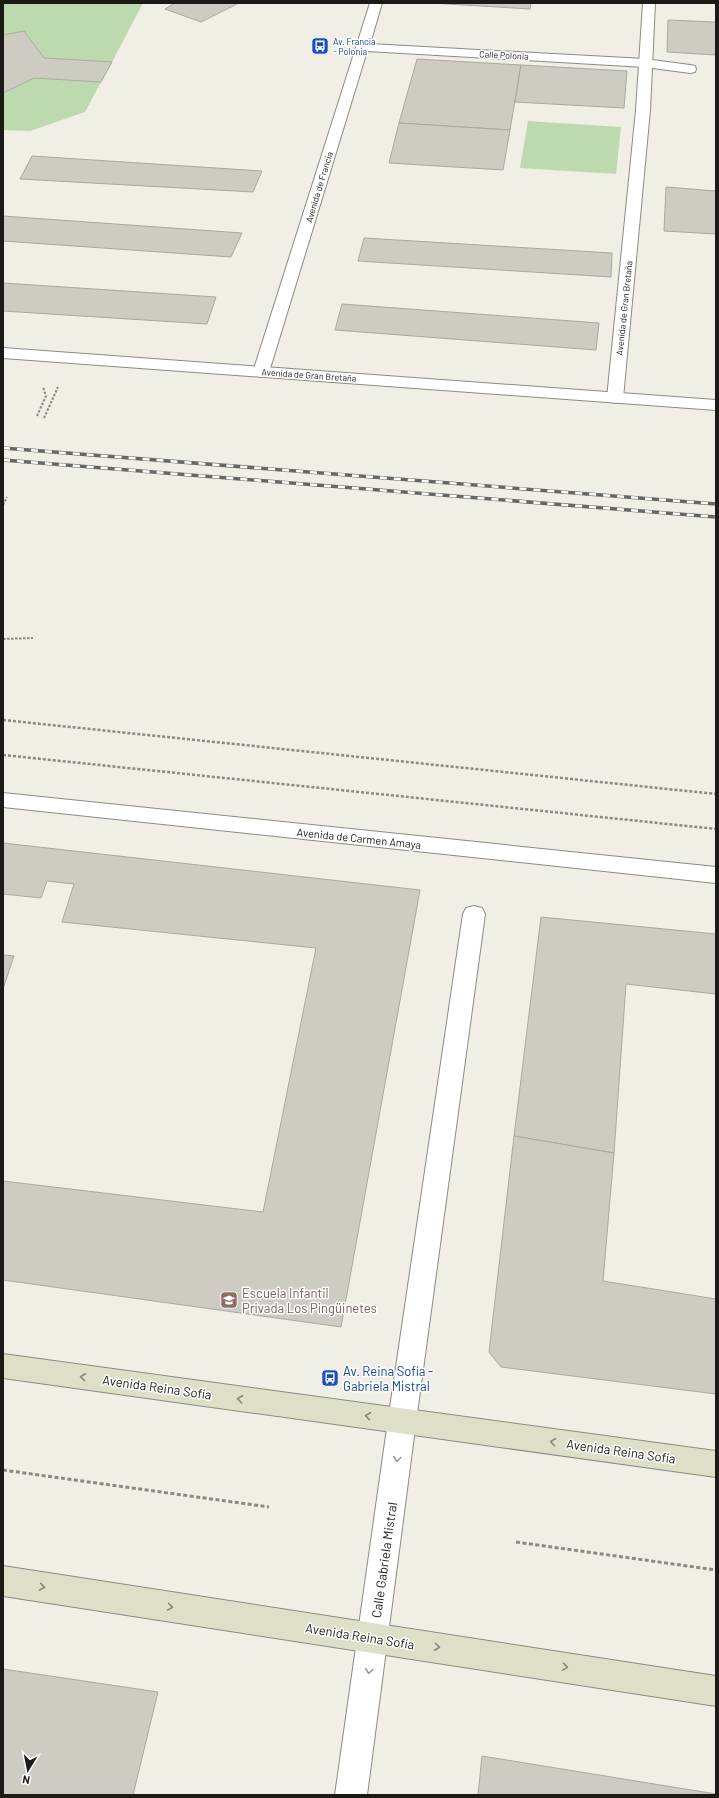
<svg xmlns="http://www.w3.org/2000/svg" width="719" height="1798" font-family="Barlow,sans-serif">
<rect width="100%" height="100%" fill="#f1eee6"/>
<g fill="#bddaae">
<path d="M3,3H143L112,62L44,58L24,31L3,35Z"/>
<path d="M34,78L101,82L85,112L30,131L3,130V93Z"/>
<path d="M528,121L621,127L616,174L520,168Z"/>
</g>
<g fill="#cecbc3" stroke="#aba8a1">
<path d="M175,3H239L201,22L165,9Z"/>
<path d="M431,3H531L530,9Z"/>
<path d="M668,20L716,22V55L667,52Z"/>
<path d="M24,31L44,58L112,62L101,82L34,78L3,93V35Z"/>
<path d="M417,59L521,65L510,130L399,123Z"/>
<path d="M521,65L627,71L624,108L515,102Z"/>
<path d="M399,123L510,130L503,170L389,163Z"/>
<path d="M32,156L262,171L253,192L20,179Z"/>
<path d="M666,187L716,191V234L664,231Z"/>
<path d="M3,216L242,233L231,257L3,241Z"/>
<path d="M364,238L612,253L611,277L358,261Z"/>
<path d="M3,283L216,297L207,324L3,311Z"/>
<path d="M342,304L599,323L596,350L335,330Z"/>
<path d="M3,843L420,890L341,1327L3,1280V1181L263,1212L316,948L62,922L74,884L47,881L41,898L3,894Z"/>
<path d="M541,917L716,934V994L626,984L614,1153L514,1136Z"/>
<path d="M3,955L14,956L3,989Z"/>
<path d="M514,1136L614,1153L603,1281L716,1299V1394L501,1367L489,1352Z"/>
<path d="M3,1669L158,1692L133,1795H3Z"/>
<path d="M482,1756L716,1794V1795H478Z"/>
</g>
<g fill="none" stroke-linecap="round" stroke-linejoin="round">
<defs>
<g id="pedestrian">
<path d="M643,3H655L650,110L623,398L621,401L615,403L609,401L607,398L636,110Z"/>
<path d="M474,906L482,908L485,914L416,1421L412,1430L402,1434L392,1430L388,1421L463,914L466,908Z"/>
</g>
<g id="minor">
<path d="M370,3H382L370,44L645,59L690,65L695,66L696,69L695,72L690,73L645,67L367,51L269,372L267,375L261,377L255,375L253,372Z"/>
<path d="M402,1408L412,1412L416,1421L367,1795H335L388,1421L392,1412Z"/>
</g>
<g id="tertiary">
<path d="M3,348L716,400V410L3,358Z"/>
<path d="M3,793L716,867V883L3,807Z"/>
</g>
<g id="secondary">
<path d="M3,1354L716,1451V1477L3,1378Z"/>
<path d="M3,1566L716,1676V1706L3,1596Z"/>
</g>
</defs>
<use href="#pedestrian" stroke="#8d8a83" stroke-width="2"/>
<use href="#minor" stroke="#8d8a83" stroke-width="2"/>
<use href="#tertiary" stroke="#8d8a83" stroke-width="2"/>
<use href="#secondary" stroke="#8d8a83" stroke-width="2"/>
<g stroke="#8b8983" stroke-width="2" stroke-dasharray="2.5 1.5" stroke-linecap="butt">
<path d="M37,416L46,396L43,387"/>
<path d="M44,418L58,387"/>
<path d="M3,505L7,497"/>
<path d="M3,639L33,638"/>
</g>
<g stroke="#8b8983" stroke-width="2.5" stroke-dasharray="3 2" stroke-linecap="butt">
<path d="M3,720L716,794"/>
<path d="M3,755L716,829"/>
</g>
<g stroke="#8b8983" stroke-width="3" stroke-dasharray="4 2.5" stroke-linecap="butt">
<path d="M3,1470L269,1507"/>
<path d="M516,1542L716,1570"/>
</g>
<use href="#pedestrian" fill="#fff" fill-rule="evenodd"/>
<use href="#minor" fill="#fff" fill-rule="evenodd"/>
<use href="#tertiary" fill="#fff" fill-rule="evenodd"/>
<use href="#secondary" fill="#dddfc7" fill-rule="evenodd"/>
<defs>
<g id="rail">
<path d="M3,448L716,504"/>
<path d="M3,460L716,517"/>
</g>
</defs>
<use href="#rail" stroke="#686661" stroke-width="3.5"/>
<use href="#rail" stroke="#fff" stroke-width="2.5" stroke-dasharray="7" stroke-linecap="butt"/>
</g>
<defs><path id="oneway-chevron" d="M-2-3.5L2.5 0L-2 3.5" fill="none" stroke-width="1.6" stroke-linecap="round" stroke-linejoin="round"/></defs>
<g stroke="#868678">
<use href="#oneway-chevron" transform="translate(83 1377) rotate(-172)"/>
<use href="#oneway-chevron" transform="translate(240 1399) rotate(-172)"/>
<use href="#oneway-chevron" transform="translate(368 1416) rotate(-172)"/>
<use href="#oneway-chevron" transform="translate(553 1442) rotate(-172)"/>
<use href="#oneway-chevron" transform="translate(42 1587) rotate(9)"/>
<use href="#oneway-chevron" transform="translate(170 1607) rotate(9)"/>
<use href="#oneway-chevron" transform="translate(437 1647) rotate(8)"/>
<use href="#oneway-chevron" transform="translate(565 1667) rotate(9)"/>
</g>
<g stroke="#989897">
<use href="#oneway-chevron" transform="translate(397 1459) rotate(97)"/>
<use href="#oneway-chevron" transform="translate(369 1671) rotate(98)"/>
</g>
<defs>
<symbol id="bus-square" viewBox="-11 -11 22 22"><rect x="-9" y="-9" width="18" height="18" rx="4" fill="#1a4fb4" stroke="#fff"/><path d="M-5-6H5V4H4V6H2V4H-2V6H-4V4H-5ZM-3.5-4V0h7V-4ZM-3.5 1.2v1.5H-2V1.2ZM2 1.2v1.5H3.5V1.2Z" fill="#fff"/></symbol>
<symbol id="school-square" viewBox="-11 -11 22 22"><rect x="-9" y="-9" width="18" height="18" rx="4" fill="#8d6e63" stroke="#fff"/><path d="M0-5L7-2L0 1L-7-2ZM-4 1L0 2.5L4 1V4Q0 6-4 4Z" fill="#fff"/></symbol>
</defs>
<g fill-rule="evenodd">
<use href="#bus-square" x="310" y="36" width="20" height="20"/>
<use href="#school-square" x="219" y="1290" width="20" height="20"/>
<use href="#bus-square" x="320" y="1368" width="20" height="20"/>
</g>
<g text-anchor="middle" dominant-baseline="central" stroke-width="3" stroke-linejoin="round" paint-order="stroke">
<g font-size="9" fill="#164399" stroke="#fff" text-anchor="start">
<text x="333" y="41">Av. Francia<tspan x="333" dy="10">- Polonia</tspan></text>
</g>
<g font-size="9" fill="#1b1a17" stroke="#fff">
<text transform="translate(504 55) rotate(3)">Calle Polonia</text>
<text transform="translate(319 187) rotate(-73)">Avenida de Francia</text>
<text transform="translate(624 308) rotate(-84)">Avenida de Gran Bretaña</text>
<text transform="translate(309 375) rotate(4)">Avenida de Gran Bretaña</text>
</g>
<g font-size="11" fill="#1b1a17" stroke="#fff">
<text transform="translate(359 838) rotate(6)">Avenida de Carmen Amaya</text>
</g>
<g font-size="13" fill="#785e54" stroke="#fff" text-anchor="start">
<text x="242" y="1293">Escuela Infantil<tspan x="242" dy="15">Privada Los Pingüinetes</tspan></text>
</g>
<g font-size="13" fill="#164399" stroke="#fff" text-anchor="start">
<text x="343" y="1371">Av. Reina Sofía -<tspan x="343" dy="15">Gabriela Mistral</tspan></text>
</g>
<g font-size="13" fill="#1b1a17" stroke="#fff">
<text transform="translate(157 1387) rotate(8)">Avenida Reina Sofía</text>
<text transform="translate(621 1451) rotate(8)">Avenida Reina Sofía</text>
<text transform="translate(384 1560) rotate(-82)">Calle Gabriela Mistral</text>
<text transform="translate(360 1636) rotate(9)">Avenida Reina Sofía</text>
</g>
</g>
<rect width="719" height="1798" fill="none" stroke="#1b1a17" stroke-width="8"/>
<g transform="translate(28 1770) rotate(190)" stroke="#ffffff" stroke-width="3" paint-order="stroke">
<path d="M0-3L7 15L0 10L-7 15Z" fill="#1b1a17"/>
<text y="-6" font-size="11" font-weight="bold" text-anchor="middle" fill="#1b1a17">N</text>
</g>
</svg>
